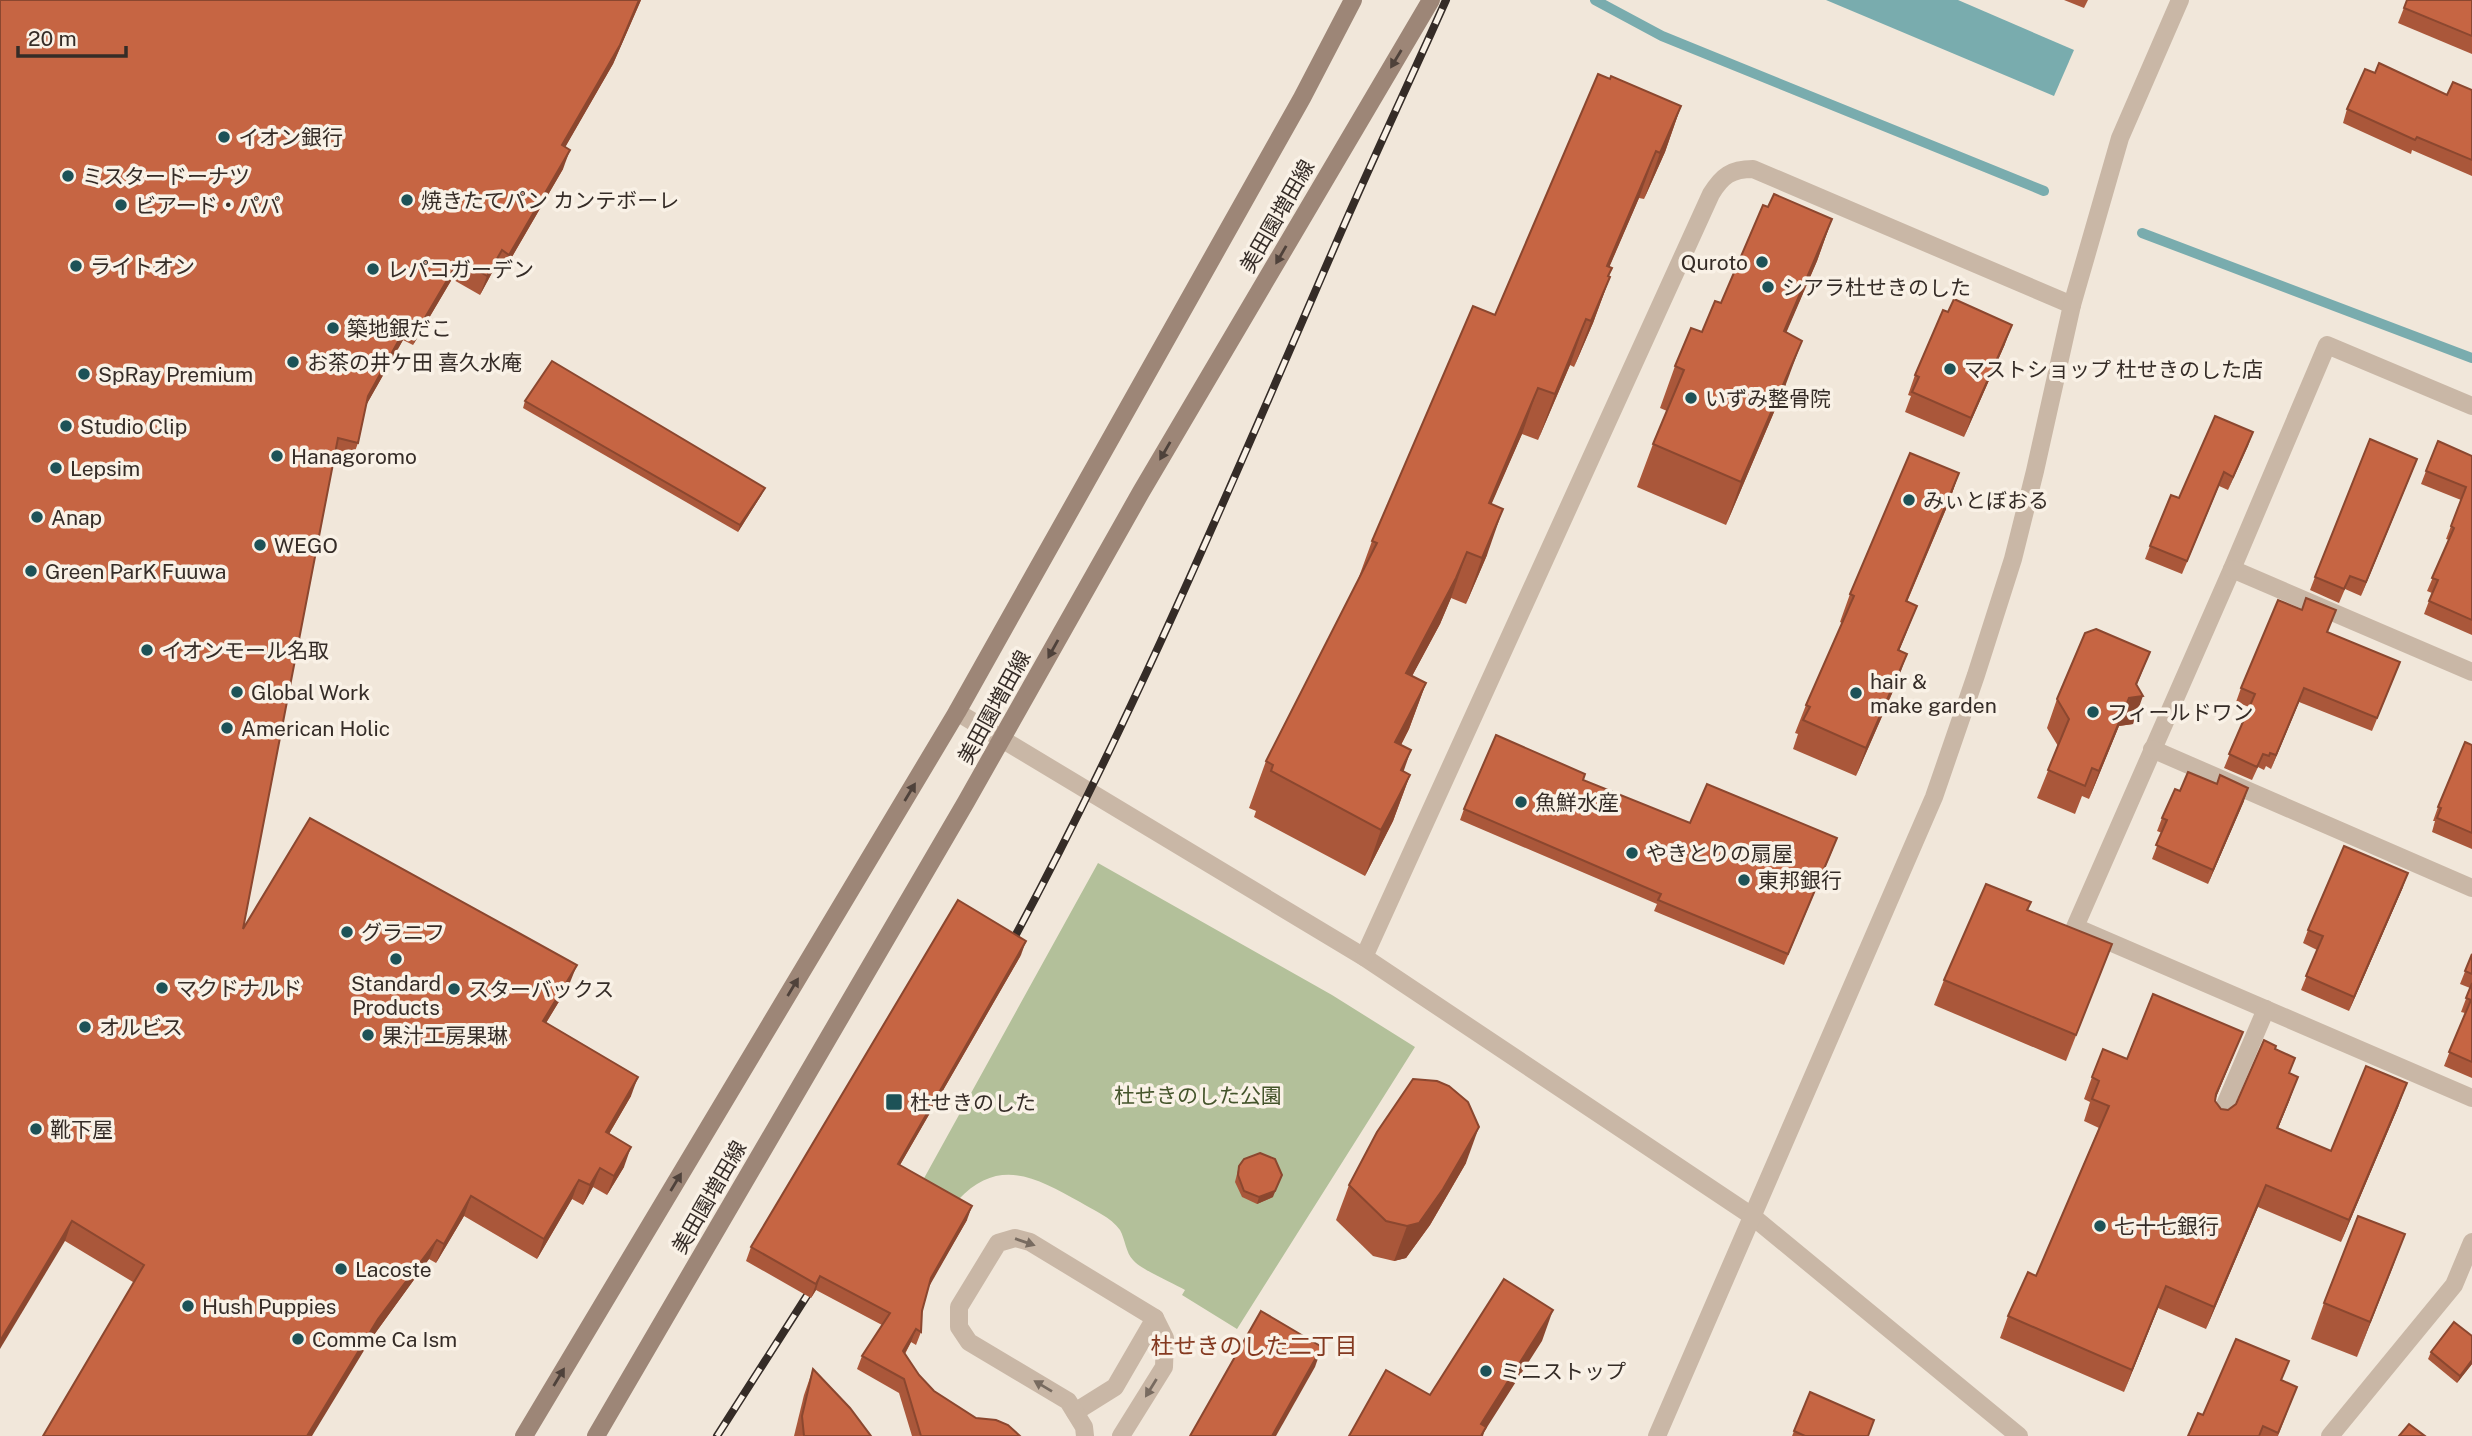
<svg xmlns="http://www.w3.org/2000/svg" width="2472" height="1436" font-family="'Public Sans','Noto Sans JP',sans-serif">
<rect width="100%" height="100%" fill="#f1e7da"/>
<path fill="#b3c09a" d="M1098,863L1332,995L1415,1047L1237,1329L1182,1295L1185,1290C1173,1283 1140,1269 1133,1260C1126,1253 1125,1239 1120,1230C1111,1217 1093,1210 1080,1202C1037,1178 999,1156 958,1200L917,1191Z"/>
<path fill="#79acae" d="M1826,0H1958L2074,50L2054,96Z"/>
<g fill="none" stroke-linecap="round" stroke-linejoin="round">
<g stroke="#79acae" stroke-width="10">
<path d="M1595,0L1662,36L2044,191"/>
<path d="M2142,233L2472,358"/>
</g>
<g stroke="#c9b7a6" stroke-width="18">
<path d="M2472,406L2327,345L2232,569L2075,927L2472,1098"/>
<path d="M2232,569L2472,672"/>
<path d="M2152,749L2472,888"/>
<path d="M2218,1121L2266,1009"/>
<path d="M1075,1412L1115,1387L1155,1318"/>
<path d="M1085,1436L1084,1427L1068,1401L969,1342L959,1327V1307L998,1243L1015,1238L1030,1242L1155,1318L1165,1338L1164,1367L1121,1436"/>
<path d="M2330,1436L2454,1285L2472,1242"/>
</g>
<g stroke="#c9b7a6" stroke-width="18">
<path d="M957,712L1364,957L1752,1216L2019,1436"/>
<path d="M1364,957L1711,194C1722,176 1731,169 1753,169L2072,305"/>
<path d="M1657,1436L1934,797L1976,675L2013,559L2035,471L2072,305L2120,138L2180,0"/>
</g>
<g stroke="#9d8677" stroke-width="18">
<path d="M524,1436L957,712L1302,98L1353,0"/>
<path d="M596,1436L966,802L1141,492L1431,0"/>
</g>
<defs>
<g id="rail">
<path d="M1006,953C1129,727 1229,490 1331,255C1368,169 1408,85 1446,0"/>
<path d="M717,1436L817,1280"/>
</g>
</defs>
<use href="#rail" stroke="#352c27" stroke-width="8"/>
<use href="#rail" stroke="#f9f1e6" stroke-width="5" stroke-dasharray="16" stroke-linecap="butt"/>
</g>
<g fill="#aa573a">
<path d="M0,0H641L613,64L565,147L563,169L502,274L494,269L480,295L452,279L413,345L403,340L365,407L358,443L351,462L334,458L243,929L569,985L546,1023L631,1096L609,1134L624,1167L607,1195L593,1187L583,1205L572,1199L537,1259L464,1216L436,1263L429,1259L371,1339L133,1282L65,1241Z"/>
<path d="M2064,0H2088L2084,8Z"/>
<path d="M2407,0H2472V54L2398,23Z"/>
<path d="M2375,73L2447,95L2472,90V176L2412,150L2411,154L2343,123L2347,109Z"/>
<path d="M1681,106L1665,152L1644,199L1639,198L1609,267V277H1610L1593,323L1574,367L1570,365L1538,440L1522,434L1491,504L1487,555L1466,604L1451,598L1440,624L1412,676L1426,683L1409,729L1401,745L1403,772L1410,775L1393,821L1365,876L1254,817L1256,811L1249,808L1266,761L1356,585L1372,541L1495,315Z"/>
<path d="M1768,207L1832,219L1817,261L1786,332V384L1726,525L1637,487L1653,444L1667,411L1660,408L1675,366L1702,332L1721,303Z"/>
<path d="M2005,344L1964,437L1905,412L1911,396L1908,395L1915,375Z"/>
<path d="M525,401L762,494L738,532L523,408Z"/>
<path d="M2253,432L2228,490L2219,486L2182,574L2145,559L2150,546L2179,498Z"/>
<path d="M2472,456V635L2424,614L2432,593L2427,591L2449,540L2446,539L2461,500L2421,484L2426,471Z"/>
<path d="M2412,472L2361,596L2345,589L2339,603L2310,590L2315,577Z"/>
<path d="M1959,473L1949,502L1907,602L1917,606L1899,650L1897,682L1856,776L1793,749L1798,734L1795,733L1806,705L1842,623L1840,622L1850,594Z"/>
<path d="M2327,632L2395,675L2372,731L2299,702L2271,769L2266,766L2264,770L2258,767L2252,780L2224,768L2249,707L2236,702L2241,688Z"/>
<path d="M2137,686L2133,724L2119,726L2089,799L2082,796L2075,814L2037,798L2058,746L2047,728L2057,699Z"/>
<path d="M2472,745V849L2432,832L2435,821H2433L2438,807Z"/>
<path d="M1583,780L1690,823L1833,849L1784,965L1654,911L1657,904L1460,820L1464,809Z"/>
<path d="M2217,784L2244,801L2208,884L2152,859L2162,833L2157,831L2162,818L2180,791Z"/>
<path d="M2403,887L2349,1011L2301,990L2317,950L2303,943L2308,930Z"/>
<path d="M2027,910L2112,944L2066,1061L1934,1005L1944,980Z"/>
<path d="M2472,954V1078L2444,1066L2465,1013L2461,1012L2470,988L2460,984Z"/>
<path d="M1021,955L900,1165L967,1220L928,1287L922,1311L921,1332L916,1345L911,1342L905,1354L919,1375L934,1391L976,1418L1020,1436H912L899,1393L857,1369L862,1356L882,1325L816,1290L811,1298L746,1261L751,1247Z"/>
<path d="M2275,1049L2295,1058L2289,1073L2290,1099L2278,1128L2331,1151L2399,1105L2341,1242L2258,1207L2206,1329L2158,1308L2124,1392L2000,1338L2008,1316L2036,1276L2099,1128L2084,1121L2090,1102L2084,1099L2092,1077L2127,1059L2234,1054L2215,1099V1101L2221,1109L2228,1110L2236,1104Z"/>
<path d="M1466,1163L1430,1225L1406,1258L1394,1261L1373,1256L1336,1220L1349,1185Z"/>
<path d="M1239,1166L1273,1197L1257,1204L1242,1197L1235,1182Z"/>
<path d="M2405,1234L2357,1357L2311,1339L2324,1303Z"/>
<path d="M2431,1352L2472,1364L2457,1383L2428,1359Z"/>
<path d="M813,1369L871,1436H794L804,1395Z"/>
<path d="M2282,1381L2297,1387L2278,1436H2188L2203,1415Z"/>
<path d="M1810,1392L1868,1436H1792Z"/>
</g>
<g fill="#8b472f">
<path d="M639,0H641L613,64L555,165L562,145Z"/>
<path d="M1681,106L1665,152L1644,199L1660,153Z"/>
<path d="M570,150L563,169L502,274L509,255Z"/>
<path d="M1656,151L1639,198L1590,312L1607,266Z"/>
<path d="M1832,219L1817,261L1769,373L1784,331Z"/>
<path d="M502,250L494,269L480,295L487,276Z"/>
<path d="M459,260L452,279L413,345L420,326Z"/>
<path d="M1610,277L1593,323L1574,367L1591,321Z"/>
<path d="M1586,319L1570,365L1538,440L1555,394Z"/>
<path d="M410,320L403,340L360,416L368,396Z"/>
<path d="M2012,325L2005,344L1964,437L1971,418Z"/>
<path d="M1802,341L1786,384L1726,525L1741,482Z"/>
<path d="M1538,388L1522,434L1472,549L1489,503Z"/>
<path d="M2253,432L2248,446L2228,490L2233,477Z"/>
<path d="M2417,459L2412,472L2361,596L2366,582Z"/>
<path d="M1959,473L1949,502L1895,629L1906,601Z"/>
<path d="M765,488L762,494L738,532L740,525Z"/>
<path d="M1503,509L1487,555L1466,604L1482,558Z"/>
<path d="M1467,552L1451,598L1440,624L1389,719L1406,673Z"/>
<path d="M1917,606L1906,634L1888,678L1898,650Z"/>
<path d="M2150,652L2132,697L2143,696L2133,724L2119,726L2089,799L2099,771Z"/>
<path d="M1907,654L1897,682L1856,776L1866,748Z"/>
<path d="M1426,683L1409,729L1379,788L1395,742Z"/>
<path d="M2304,688L2299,702L2271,769L2276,755Z"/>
<path d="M1411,750L1395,796L1401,770Z"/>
<path d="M1410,775L1393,821L1365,876L1381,830Z"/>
<path d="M2248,788L2244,801L2208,884L2213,870Z"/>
<path d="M2408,873L2403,887L2349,1011L2354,997Z"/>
<path d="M1026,941L1021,955L893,1177L898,1164Z"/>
<path d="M577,965L569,985L535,1041L543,1021Z"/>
<path d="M2243,1032L2234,1054L2208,1117L2216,1094Z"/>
<path d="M638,1077L631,1096L599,1151L606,1132Z"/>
<path d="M2298,1077L2290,1099L2269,1150L2277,1128Z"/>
<path d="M2407,1083L2399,1105L2341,1242L2349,1220Z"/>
<path d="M1479,1127L1466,1163L1430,1225L1406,1258L1394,1261L1407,1226Z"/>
<path d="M631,1147L624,1167L607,1195L614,1176Z"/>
<path d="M600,1168L593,1187L583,1205L590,1185Z"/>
<path d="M579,1180L572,1199L537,1259L544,1239Z"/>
<path d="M1279,1182L1273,1197L1257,1204L1259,1197Z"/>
<path d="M2266,1185L2258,1207L2206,1329L2214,1307Z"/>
<path d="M471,1196L464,1216L436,1263L444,1244Z"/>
<path d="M972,1206L967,1220L926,1292L931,1278Z"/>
<path d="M72,1221L65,1241L0,1349V1341Z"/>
<path d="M2405,1234L2392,1269L2357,1357L2370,1322Z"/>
<path d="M437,1240L429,1259L371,1339L312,1436H307L378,1319Z"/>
<path d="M820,1276L816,1290L811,1298L816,1284Z"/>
<path d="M2166,1286L2158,1308L2124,1392L2132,1370Z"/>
<path d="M1553,1310L1542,1341L1484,1432L1483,1436H1476L1481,1424Z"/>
<path d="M916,1329L911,1342L898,1365L903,1351Z"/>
<path d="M1322,1347L1315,1367L1276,1436H1272Z"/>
<path d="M2472,1360V1364L2457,1383L2460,1376Z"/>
</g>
<g fill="#c66543" stroke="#8b472f" stroke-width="2">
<path d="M0,0H639L620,45L562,145L570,150L509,255L502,250L487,276L459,260L420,326L410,320L368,396L358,443L338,438L243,929L310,818L577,965L543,1021L638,1077L606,1132L631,1147L614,1176L600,1168L590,1185L579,1180L544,1239L471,1196L444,1244L437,1240L378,1319L307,1436H43L144,1265L72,1221L0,1341Z"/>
<path d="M2407,0H2472V36L2404,8Z"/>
<path d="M2379,63L2447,95L2453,82L2472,90V160L2417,137L2415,140L2347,109L2365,69L2375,73Z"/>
<path d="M1598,74L1610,79L1611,76L1681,106L1660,153L1656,151L1607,266L1612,268L1608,276L1610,277L1591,321L1586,319L1555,394L1538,388L1489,503L1503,509L1482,558L1467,552L1456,578L1406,673L1426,683L1395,742L1411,750L1401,770L1410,775L1381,830L1271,771L1273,765L1266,761L1377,543L1372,541L1473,306L1495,315Z"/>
<path d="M1774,194L1832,219L1784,331L1802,341L1741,482L1653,444L1684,370L1675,366L1691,328L1702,332L1715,301L1721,303L1763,205L1768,207Z"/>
<path d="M1954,299L2012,325L1971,418L1912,392L1919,377L1915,375L1943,310L1948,312Z"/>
<path d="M552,361L765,488L740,525L525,401Z"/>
<path d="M2215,416L2253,432L2233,477L2224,472L2187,561L2150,546L2171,495L2179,498Z"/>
<path d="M2370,439L2417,459L2366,582L2350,576L2344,589L2315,577Z"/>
<path d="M2438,441L2472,456V620L2429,601L2438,580L2432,578L2454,528L2451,526L2466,487L2426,471Z"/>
<path d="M1910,453L1959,473L1906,601L1917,606L1898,650L1907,654L1866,748L1803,720L1810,707L1806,705L1854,596L1850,594Z"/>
<path d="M2306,598L2336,610L2327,632L2400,662L2377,718L2304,688L2276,755L2270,753L2269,756L2263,754L2257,767L2229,754L2255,694L2241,688L2278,600L2302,610Z"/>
<path d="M2096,629L2150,652L2136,684L2143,696L2129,698L2099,771L2092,768L2085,786L2048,770L2069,719L2057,699L2085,633Z"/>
<path d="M1496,735L1585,774L1583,780L1690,823L1707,784L1837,838L1788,954L1658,900L1661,894L1464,809Z"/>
<path d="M2465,742L2472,745V833L2437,818L2441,808L2438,807Z"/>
<path d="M2188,772L2217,784L2220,775L2248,788L2213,870L2156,845L2167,820L2162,818L2175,789L2180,791Z"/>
<path d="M2344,846L2408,873L2354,997L2306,976L2323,936L2308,930Z"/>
<path d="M1986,884L2031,902L2027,910L2112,944L2076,1035L1944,980Z"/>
<path d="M958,900L1026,941L898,1164L972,1206L931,1278L922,1311L921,1332L916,1329L903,1351L919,1375L934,1391L976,1418L996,1420L1008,1425L1020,1436H921L904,1379L862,1356L890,1313L820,1276L816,1284L751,1247Z"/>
<path d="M2472,954V974L2465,971Z"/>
<path d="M2472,983V1062L2449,1052L2471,1000L2466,998Z"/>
<path d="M2153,994L2243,1032L2216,1094L2215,1101L2221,1109L2228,1110L2236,1104L2264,1040L2276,1046L2275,1049L2295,1058L2289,1073L2298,1077L2277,1128L2331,1151L2366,1066L2407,1083L2349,1220L2266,1185L2214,1307L2166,1286L2132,1370L2008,1316L2028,1272L2036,1276L2109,1106L2092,1099L2099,1081L2092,1077L2103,1049L2127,1059Z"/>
<path d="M1413,1079L1437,1081L1449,1086L1468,1102L1479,1127L1443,1189L1419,1223L1407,1226L1386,1221L1349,1185L1377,1132Z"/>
<path d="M1260,1153L1275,1159L1282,1175L1275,1191L1259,1197L1244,1191L1238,1175L1239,1166L1244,1159Z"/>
<path d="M2358,1216L2405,1234L2370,1322L2324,1303Z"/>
<path d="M1504,1279L1553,1310L1481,1424L1486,1427L1481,1436H1349L1386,1370L1430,1395Z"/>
<path d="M1261,1311L1322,1347L1272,1436H1190Z"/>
<path d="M2454,1322L2472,1336V1360L2460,1376L2431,1352Z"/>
<path d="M2236,1339L2289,1361L2281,1380L2297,1387L2278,1433L2263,1426L2259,1436H2188L2198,1413L2203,1415Z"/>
<path d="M813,1369L850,1408L871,1436H804L802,1416Z"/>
<path d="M1810,1392L1874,1420L1868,1436H1805L1794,1431Z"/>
<path d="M2409,1424L2425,1436H2399Z"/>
</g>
<defs><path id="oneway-solid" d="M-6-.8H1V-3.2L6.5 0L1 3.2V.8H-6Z" transform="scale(1.75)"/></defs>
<g fill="#4f423b">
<use href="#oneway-solid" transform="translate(1396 59) rotate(121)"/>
<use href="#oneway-solid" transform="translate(1281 255) rotate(120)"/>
<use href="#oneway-solid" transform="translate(1165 451) rotate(120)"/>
<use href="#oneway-solid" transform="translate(1053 649) rotate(119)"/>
<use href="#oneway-solid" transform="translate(910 792) rotate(-59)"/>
<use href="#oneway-solid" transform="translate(793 987) rotate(-59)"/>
<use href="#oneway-solid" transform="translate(676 1182) rotate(-59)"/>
<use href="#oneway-solid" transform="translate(559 1377) rotate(-59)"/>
</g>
<g fill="#786b60">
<use href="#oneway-solid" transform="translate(1025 1242) rotate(19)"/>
<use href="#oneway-solid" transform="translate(1043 1386) rotate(-149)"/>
<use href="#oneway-solid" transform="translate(1151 1388) rotate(122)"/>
</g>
<g fill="#1d5257" stroke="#f9f1e6" stroke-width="2.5">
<circle cx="224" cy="137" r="7"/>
<circle cx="68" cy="176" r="7"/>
<circle cx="407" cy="200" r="7"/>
<circle cx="121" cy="205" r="7"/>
<circle cx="1762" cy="262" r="7"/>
<circle cx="76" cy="266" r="7"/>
<circle cx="373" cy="269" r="7"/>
<circle cx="1768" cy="287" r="7"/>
<circle cx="333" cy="328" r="7"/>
<circle cx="293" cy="362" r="7"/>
<circle cx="1950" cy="369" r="7"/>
<circle cx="84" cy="374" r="7"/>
<circle cx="1691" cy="398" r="7"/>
<circle cx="66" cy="426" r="7"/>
<circle cx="277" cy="456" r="7"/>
<circle cx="56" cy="468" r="7"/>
<circle cx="1909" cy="500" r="7"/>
<circle cx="37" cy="517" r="7"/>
<circle cx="260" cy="545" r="7"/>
<circle cx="31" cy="571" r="7"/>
<circle cx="147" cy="650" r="7"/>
<circle cx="237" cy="692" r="7"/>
<circle cx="1856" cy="693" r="7"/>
<circle cx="2093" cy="712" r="7"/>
<circle cx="227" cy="728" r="7"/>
<circle cx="1521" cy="802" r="7"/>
<circle cx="1632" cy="853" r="7"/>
<circle cx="1744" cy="880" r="7"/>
<circle cx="347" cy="932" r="7"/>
<circle cx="396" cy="959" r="7"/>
<circle cx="162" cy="988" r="7"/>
<circle cx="454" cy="989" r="7"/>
<circle cx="85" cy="1027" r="7"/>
<circle cx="368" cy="1035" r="7"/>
<rect x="885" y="1093" width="18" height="18" rx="3.5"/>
<circle cx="36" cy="1129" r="7"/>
<circle cx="2100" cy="1226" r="7"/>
<circle cx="341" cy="1269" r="7"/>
<circle cx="188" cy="1306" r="7"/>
<circle cx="298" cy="1339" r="7"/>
<circle cx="1486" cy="1371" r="7"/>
</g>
<g text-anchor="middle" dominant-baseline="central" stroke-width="7" stroke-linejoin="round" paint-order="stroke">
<g font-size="21" fill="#352c27" stroke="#f9f1e6" text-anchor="start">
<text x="238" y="137">イオン銀行</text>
<text x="82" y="176">ミスタードーナツ</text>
<text x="421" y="200">焼きたてパン カンテボーレ</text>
<text x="135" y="205">ビアード・パパ</text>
<text x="1748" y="262" text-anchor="end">Quroto</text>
<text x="90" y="266">ライトオン</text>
<text x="387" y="269">レパコガーデン</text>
<text x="1782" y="287">シアラ杜せきのした</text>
<text x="347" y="328">築地銀だこ</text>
<text x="307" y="362">お茶の井ケ田 喜久水庵</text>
<text x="1964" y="369">マストショップ 杜せきのした店</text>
<text x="98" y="374">SpRay Premium</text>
<text x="1705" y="398">いずみ整骨院</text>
<text x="80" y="426">Studio Clip</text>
<text x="291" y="456">Hanagoromo</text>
<text x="70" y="468">Lepsim</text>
<text x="1923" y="500">みぃとぼおる</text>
<text x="51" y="517">Anap</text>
<text x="274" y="545">WEGO</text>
<text x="45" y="571">Green ParK Fuuwa</text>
<text x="161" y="650">イオンモール名取</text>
<text x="1870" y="681">hair &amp;<tspan x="1870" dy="24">make garden</tspan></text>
<text x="251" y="692">Global Work</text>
<text x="2107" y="712">フィールドワン</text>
<text x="241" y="728">American Holic</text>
<text x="1535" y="802">魚鮮水産</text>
<text x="1646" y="853">やきとりの扇屋</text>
<text x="1758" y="880">東邦銀行</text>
<text x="361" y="932">グラニフ</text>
<text x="396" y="983" text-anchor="middle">Standard<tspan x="396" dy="24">Products</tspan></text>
<text x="176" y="988">マクドナルド</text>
<text x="468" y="989">スターバックス</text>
<text x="99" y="1027">オルビス</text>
<text x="382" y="1035">果汁工房果琳</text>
<text x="910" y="1102">杜せきのした</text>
<text x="50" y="1129">靴下屋</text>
<text x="2114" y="1226">七十七銀行</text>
<text x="355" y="1269">Lacoste</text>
<text x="202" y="1306">Hush Puppies</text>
<text x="312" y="1339">Comme Ca Ism</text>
<text x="1500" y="1371">ミニストップ</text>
</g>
<g font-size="21" fill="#352c27" stroke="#f9f1e6">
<text transform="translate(1277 216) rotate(-60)">美田園増田線</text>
<text transform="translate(994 707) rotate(-61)">美田園増田線</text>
<text transform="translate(709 1197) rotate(-60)">美田園増田線</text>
</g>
<g font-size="21" fill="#44542b" stroke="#f9f1e6">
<text x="1198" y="1095">杜せきのした公園</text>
</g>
<g font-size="23" fill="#843920" stroke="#f9f1e6">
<text x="1254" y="1345">杜せきのした二丁目</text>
</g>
</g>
<path d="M18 46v10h108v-10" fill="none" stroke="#352c27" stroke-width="3.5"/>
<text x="28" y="46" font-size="21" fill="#352c27" stroke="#f9f1e6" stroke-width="5" paint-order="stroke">20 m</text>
</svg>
